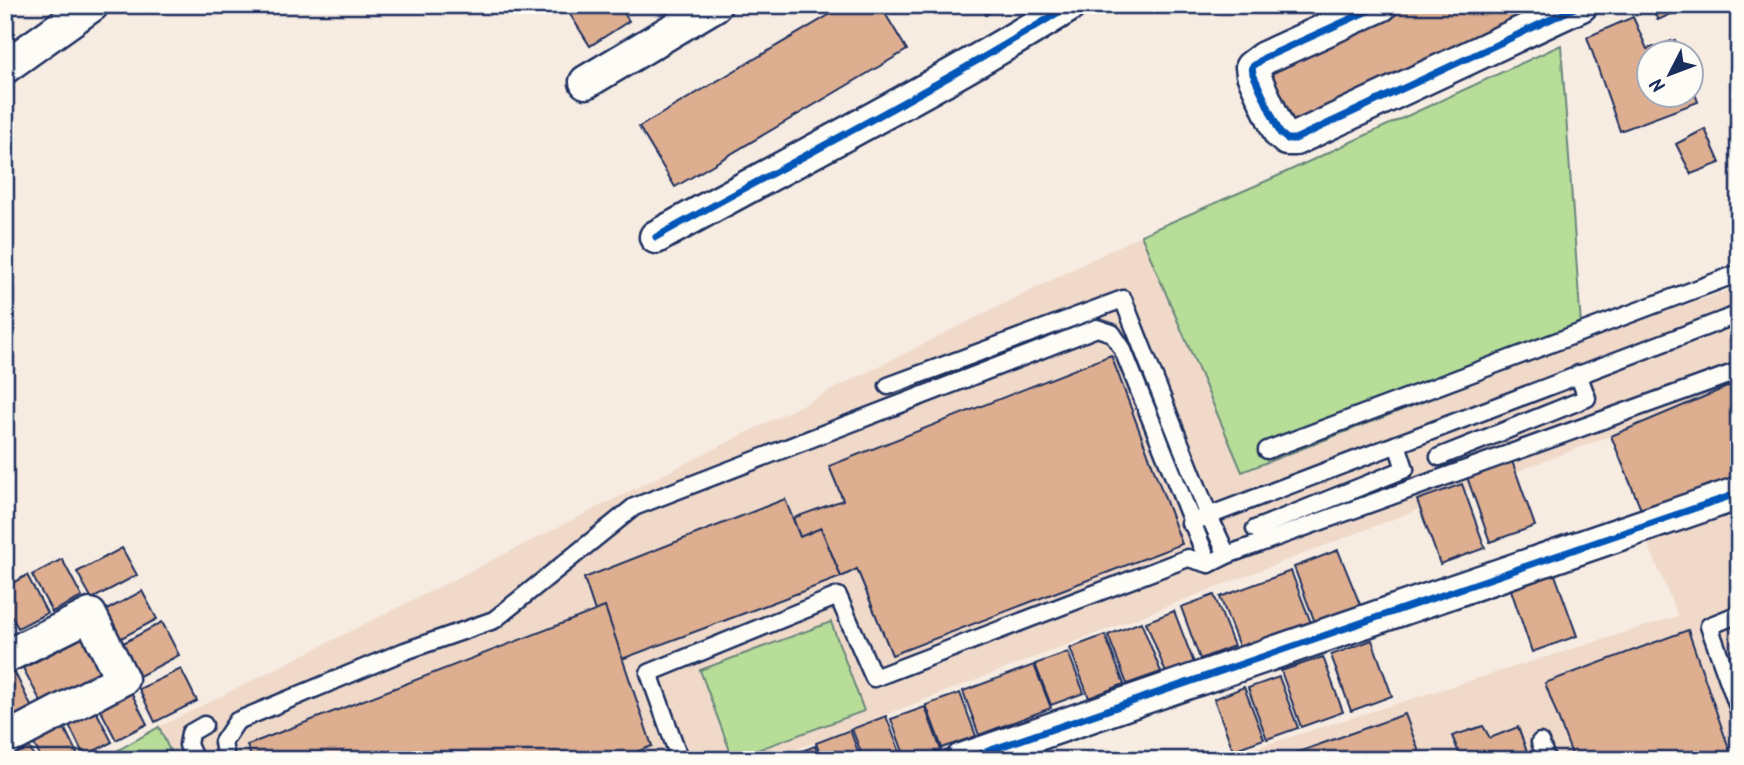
<svg xmlns="http://www.w3.org/2000/svg" width="1744" height="765" font-family="Kalam,sans-serif">
<rect width="100%" height="100%" fill="#f7ece2"/>
<filter id="ink" filterUnits="userSpaceOnUse"><feTurbulence type="fractalNoise" baseFrequency=".0143" numOctaves="2"/><feDisplacementMap in="SourceGraphic" scale="14" xChannelSelector="R" yChannelSelector="G"/><feConvolveMatrix kernelMatrix="1 2 1 2 8 2 1 2 1" color-interpolation-filters="sRGB"/></filter>
<g filter="url(#ink)">
<g fill="#f0d9c9">
<path d="M1141,235L1242,472L1582,340L1739,287V386L768,760H174L159,727Z"/>
<path d="M1739,504V760H1215L1678,616L1645,537Z"/>
</g>
<g fill="#b7dd98" stroke="#69867b" stroke-width="2">
<path d="M1561,45L1582,340L1242,472L1141,235L1271,179Z"/>
<path d="M831,622L864,711L733,759L700,670Z"/>
<path d="M159,727L174,760H101Z"/>
</g>
<g fill="#deae90" stroke="#1b2f5e" stroke-width="2">
<path d="M570,5H619L629,21L590,46L566,8Z"/>
<path d="M846,5H880L907,50L675,187L639,127Z"/>
<path d="M981,5H1001L986,15Z"/>
<path d="M1407,5H1562L1285,130L1258,72Z"/>
<path d="M1650,5H1691L1658,20Z"/>
<path d="M1633,17L1647,49L1675,40L1679,52H1650V94H1692V85L1698,102L1620,131L1587,37Z"/>
<path d="M1705,129L1720,163L1691,174L1676,144Z"/>
<path d="M1111,355L1182,544L892,655L857,569L841,577L821,528L800,537L793,518L843,500L829,466Z"/>
<path d="M1739,382V479L1642,512L1611,436Z"/>
<path d="M1512,461L1535,526L1490,542L1467,477Z"/>
<path d="M1462,484L1485,548L1440,564L1417,500Z"/>
<path d="M785,499L800,537L821,528L841,577L622,659L605,607L595,611L584,578Z"/>
<path d="M122,548L137,575L92,599L77,572Z"/>
<path d="M1338,550L1361,607L1316,625L1294,567Z"/>
<path d="M62,559L82,597L52,612L32,575Z"/>
<path d="M1291,571L1311,623L1240,649L1220,597Z"/>
<path d="M1554,572L1577,636L1532,652L1510,587Z"/>
<path d="M27,575L47,613L18,628L5,604V587Z"/>
<path d="M142,591L157,619L114,642L99,614Z"/>
<path d="M1214,595L1234,646L1200,659L1181,607Z"/>
<path d="M605,607L652,746L615,760H252L247,745Z"/>
<path d="M1174,611L1194,663L1166,673L1146,622Z"/>
<path d="M162,622L179,655L134,679L116,647Z"/>
<path d="M1141,622L1161,672L1127,684L1108,635Z"/>
<path d="M1688,630L1733,760H1574L1545,683Z"/>
<path d="M1105,635L1124,684L1089,698L1070,648Z"/>
<path d="M84,637L102,674L42,704L23,668Z"/>
<path d="M1372,640L1392,696L1351,711L1331,655Z"/>
<path d="M1068,652L1084,693L1051,705L1035,664Z"/>
<path d="M1323,657L1343,712L1301,727L1281,671Z"/>
<path d="M1034,665L1051,708L979,735L963,691Z"/>
<path d="M181,669L197,701L155,722L139,689Z"/>
<path d="M14,671L32,708L5,721V675Z"/>
<path d="M1279,677L1298,728L1267,739L1248,688Z"/>
<path d="M1244,687L1264,739L1233,750L1214,699Z"/>
<path d="M130,690L147,724L116,740L98,705Z"/>
<path d="M960,693L976,736L942,748L926,705Z"/>
<path d="M925,707L941,750L914,760H906L891,719Z"/>
<path d="M95,709L112,742L84,756L68,723Z"/>
<path d="M1405,714L1422,760H1276Z"/>
<path d="M886,716L903,760H864L852,729Z"/>
<path d="M62,723L80,760H42L31,738Z"/>
<path d="M1483,726L1490,738L1518,727L1530,760H1462L1452,736Z"/>
<path d="M850,730L861,760H822L816,743Z"/>
<path d="M26,741L36,760H5V751Z"/>
<path d="M815,746L820,760H779Z"/>
</g>
<g fill="none" stroke-linecap="round" stroke-linejoin="round">
<defs>
<g id="lane">
<path d="M888,386L1123,299L1209,516L1227,555"/>
<path d="M1267,450L1739,273"/>
<path d="M1439,457L1587,398L1578,374"/>
<path d="M1190,523L1739,314"/>
<path d="M1255,529L1405,469L1397,444"/>
<path d="M1739,614L1709,626L1739,710"/>
<path d="M1540,742L1547,760"/>
<path d="M195,760L188,745L190,733L204,725"/>
<path d="M226,760L223,742L237,721L405,651L494,620L634,507L1097,328L1112,333L1122,348L1209,564"/>
<path d="M680,760L649,673L838,596L874,678L1188,558L1209,564L1227,555L1739,371"/>
</g>
<g id="street">
<path d="M1381,5L1264,58L1252,67L1253,74L1280,133L1287,139H1295L1581,5"/>
<path d="M5,67L92,5"/>
<path d="M586,82L715,5"/>
<path d="M656,237C794,160 936,89 1070,5"/>
<path d="M5,657L90,615L122,679L5,740"/>
<path d="M962,760L1739,493"/>
</g>
</defs>
<use href="#lane" stroke="#1b2f5e" stroke-width="21"/>
<use href="#street" stroke="#1b2f5e" stroke-width="37"/>
<use href="#lane" stroke="#fdfcf7" stroke-width="16"/>
<use href="#street" stroke="#fdfcf7" stroke-width="32"/>
<defs>
<g id="cycleway">
<path d="M1381,5L1264,58L1252,67L1253,74L1280,133L1287,139H1295L1581,5"/>
<path d="M656,237C794,160 936,89 1070,5"/>
<path d="M962,760L1739,493"/>
</g>
</defs>
<use href="#cycleway" stroke="#fdfcf7" stroke-width="11"/>
<use href="#cycleway" stroke="#0057b8" stroke-width="7"/>
</g>
</g>
<rect width="1744" height="765" fill="none" stroke="#fdfcf7" stroke-width="28"/>
<rect x="14" y="14" width="1716" height="737" fill="none" stroke="#1b2f5e" stroke-width="2.5" filter="url(#ink)"/>
<g transform="translate(1670 74) rotate(228)"><circle r="33" fill="#fdfcf7" stroke="#a3aaba" stroke-width="2"/>
<path d="M0-5L12 26L0 18L-12 26Z" fill="#1b2f5e"/>
<text y="-10" font-size="19" font-weight="bold" text-anchor="middle" fill="#1b2f5e">N</text>
</g>
</svg>
